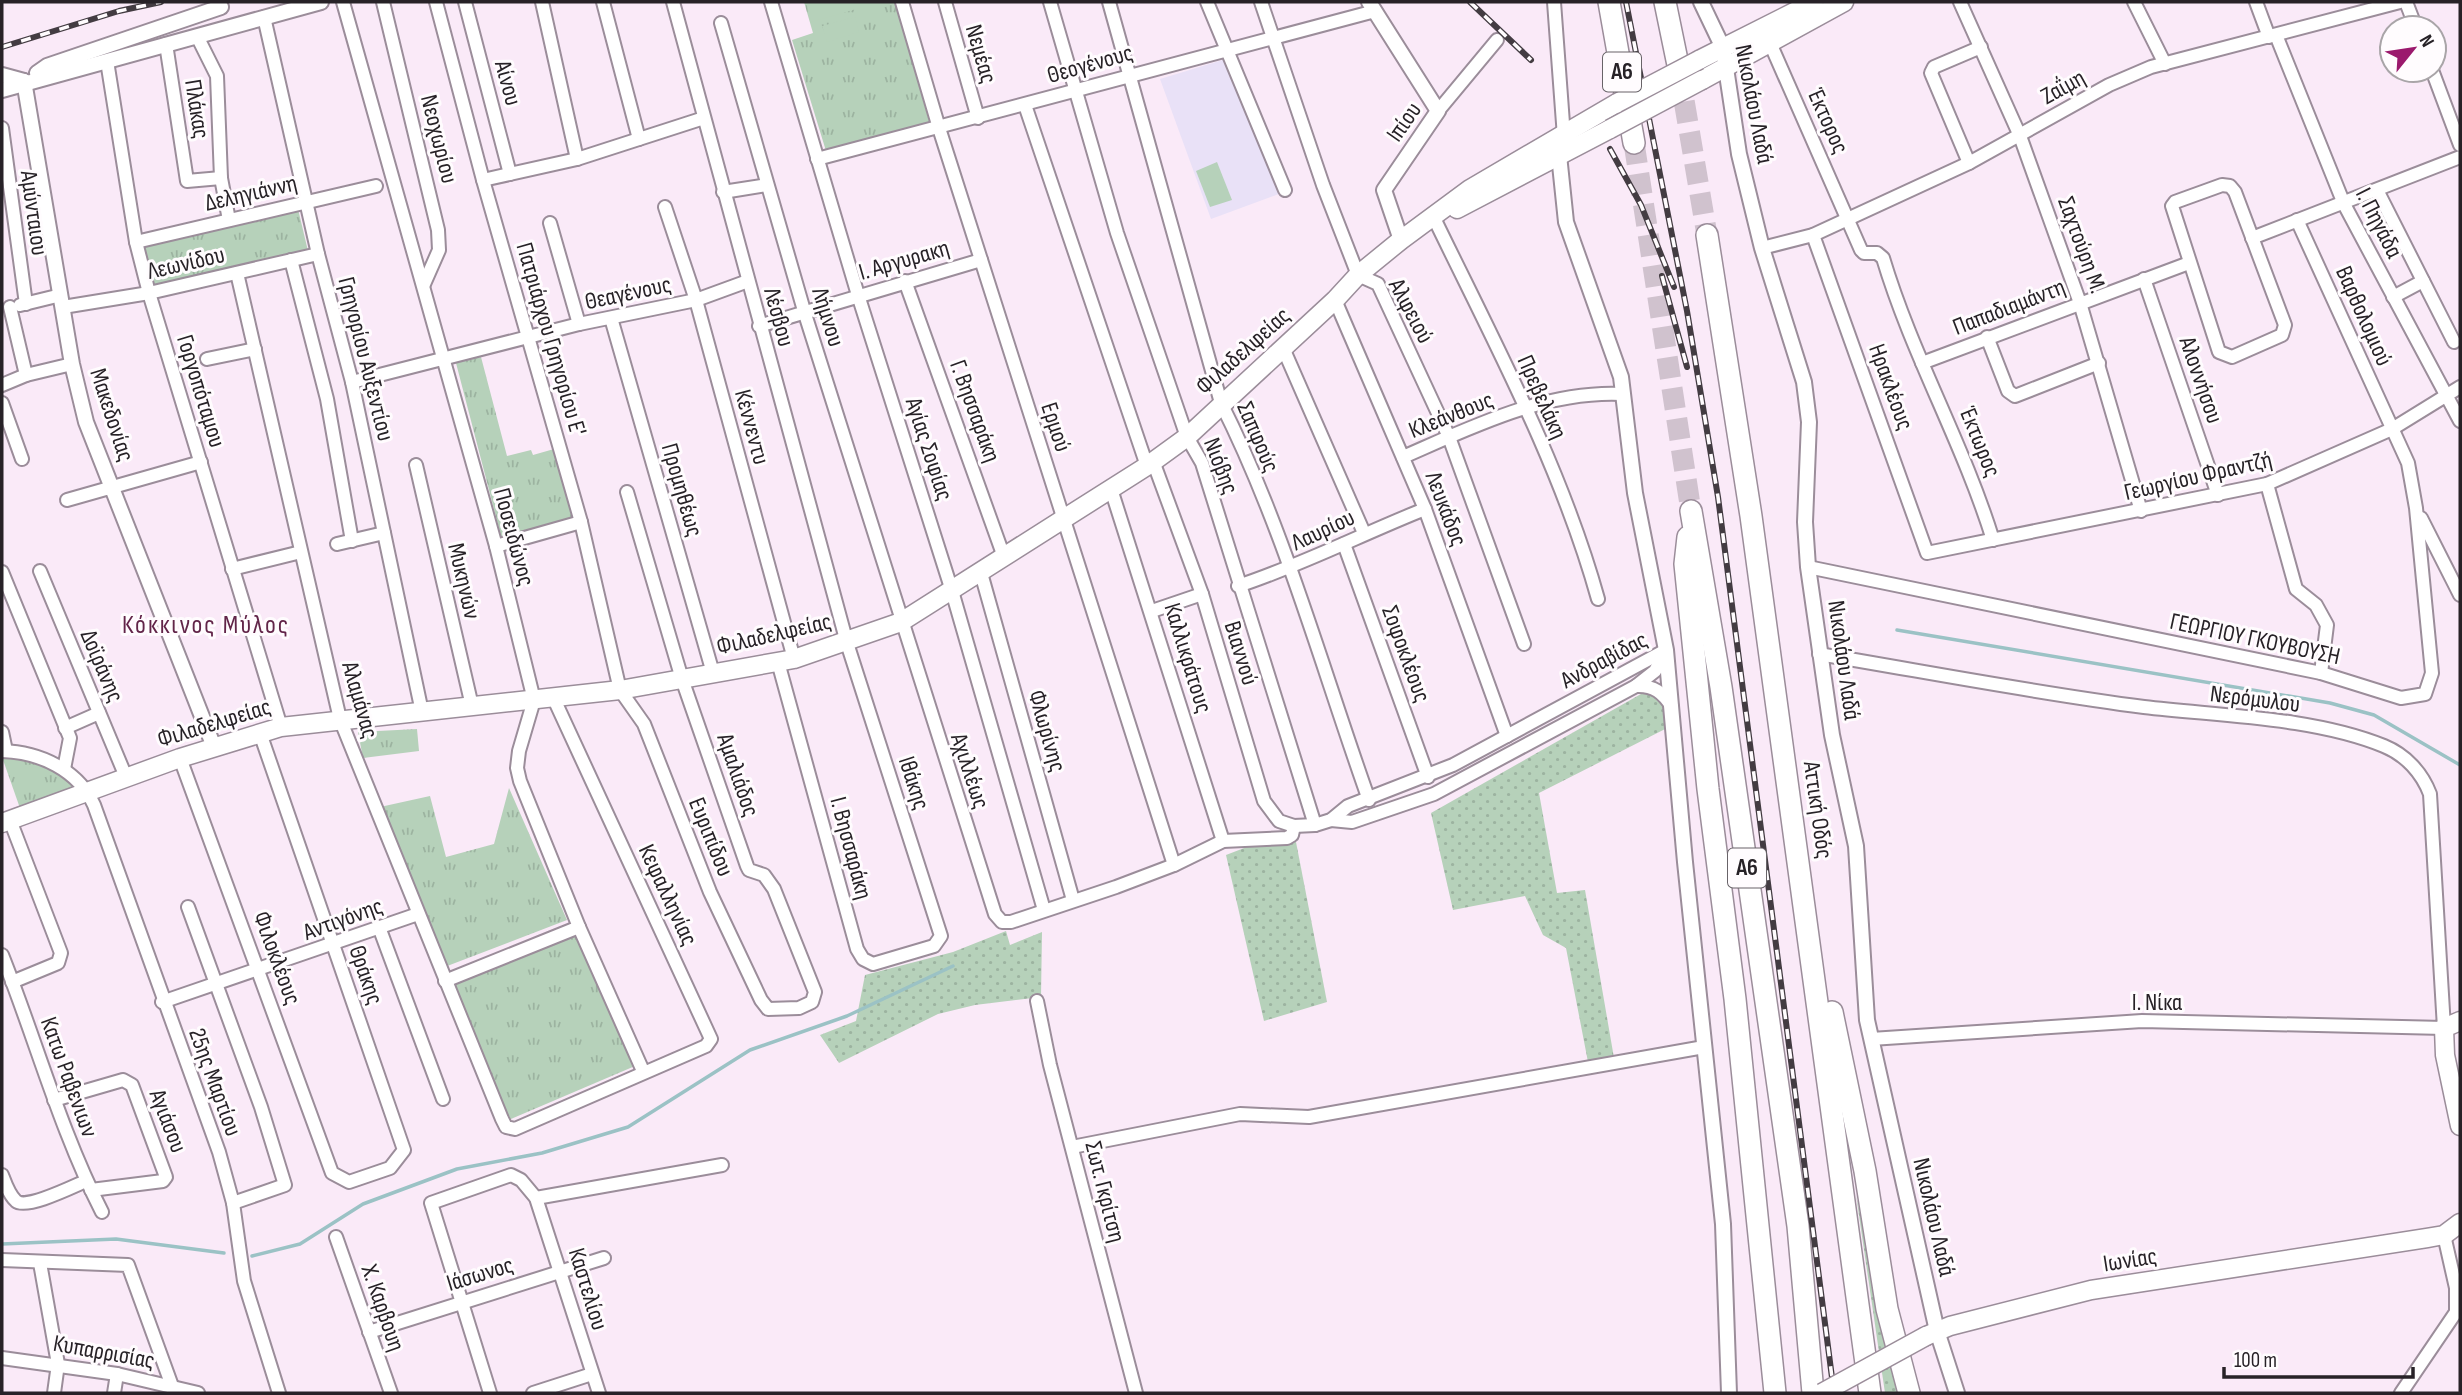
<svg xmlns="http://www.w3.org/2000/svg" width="2462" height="1395" font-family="'Sofia Sans Condensed',sans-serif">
<defs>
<pattern id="grass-dots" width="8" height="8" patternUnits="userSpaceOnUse" patternTransform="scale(1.75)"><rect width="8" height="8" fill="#b6d1ba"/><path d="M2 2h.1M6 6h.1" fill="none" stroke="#9cb3a0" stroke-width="1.8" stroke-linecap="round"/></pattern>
<pattern id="park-tufts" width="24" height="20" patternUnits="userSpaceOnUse" patternTransform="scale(1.75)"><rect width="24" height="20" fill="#b6d1ba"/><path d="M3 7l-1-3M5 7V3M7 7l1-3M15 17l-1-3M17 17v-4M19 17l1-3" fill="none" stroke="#9cb3a0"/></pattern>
</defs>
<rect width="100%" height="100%" fill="#faeaf8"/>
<path fill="#e9e1f7" d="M1226,59L1279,194L1211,219L1160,79Z"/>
<g fill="url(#grass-dots)">
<path d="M1671,677L1675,724L1539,793L1557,893L1585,890L1614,1058L1588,1062L1566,948L1543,935L1525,896L1453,910L1431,813Z"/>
<path d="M1296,842L1327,1002L1264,1021L1226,855L1252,845Z"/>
<path d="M1006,931L1010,945L1042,932L1041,997L975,1005L938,1014L839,1063L820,1035L856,1021L865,975L953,952Z"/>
<path d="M1856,1195L1899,1388L1900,1393H1885Z"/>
</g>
<g fill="url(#park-tufts)">
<path d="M804,2H895L930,124L826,151L792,40L813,33Z"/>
<path d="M298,209L308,251L153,287L143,246Z"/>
<path d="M481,357L507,456L531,450L533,455L554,449L574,521L502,540L456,363Z"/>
<path d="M417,729L419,751L363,758L358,732Z"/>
<path d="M2,757C35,760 57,766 81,790L21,811Z"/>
<path d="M509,788L567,920L442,968L380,807L430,796L446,857L494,844Z"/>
<path d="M575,934L635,1066L504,1122L451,984Z"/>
</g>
<g fill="#b6d1ba">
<path d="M806,2H858L860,8L811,22Z"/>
<path d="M855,17L859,32L827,42L822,26Z"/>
<path d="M1217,162L1232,200L1210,207L1196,171Z"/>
</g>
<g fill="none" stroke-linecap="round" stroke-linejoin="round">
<g stroke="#9bc2c5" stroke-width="3.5">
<path d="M1897,630L2330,703L2374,715L2460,765"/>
<path d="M2,1244L116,1239L224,1253"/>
<path d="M252,1256L300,1244L363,1204L457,1169L542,1153L628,1127L750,1050L847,1016L953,966"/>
</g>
<g stroke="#d0c2ce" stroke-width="21" stroke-dasharray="21 10" stroke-linecap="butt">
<path d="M1679,71L1707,235"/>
<path d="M1634,143L1691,511"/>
</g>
<defs>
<g id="minor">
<path d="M343,2L496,546L534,700L519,751L517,768L520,781L579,927L643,1071"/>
<path d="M383,2L438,230L439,250L424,284"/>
<path d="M436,2L483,180L581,522L620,690L644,724L710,892L761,1000L768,1009L799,1008L812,1002L815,992L774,889L764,875L749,870L747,866L682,679L627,492"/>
<path d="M465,2L510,174"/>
<path d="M542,2L577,159"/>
<path d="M603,2L639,139"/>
<path d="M673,2L847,643L941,936L934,946L873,964L863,959L857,949L778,662"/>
<path d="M771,2L858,295L952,591L1044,910"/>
<path d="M902,2L939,128L1174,865"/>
<path d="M945,2L978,118"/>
<path d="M1050,2L1117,233L1187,437L1202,463L1315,825"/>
<path d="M1109,2L1221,403C1284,528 1322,668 1369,800"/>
<path d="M1207,2L1285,190"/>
<path d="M1261,2L1323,185L1358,275L1378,284L1449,437L1524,644"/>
<path d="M1554,2L1564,137"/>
<path d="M1960,2L2020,136L2080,303L2141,511"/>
<path d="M2134,2L2165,64"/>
<path d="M2256,2L2269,37"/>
<path d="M2406,2L2416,28"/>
<path d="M264,17L318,254L352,382L422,712"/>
<path d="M721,23L805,314L995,914L1002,922H1011L1116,887L1174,865L1223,841L1287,838L1292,835L1294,826"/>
<path d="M2276,35L2344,204L2460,421"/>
<path d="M197,36L217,76L221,178L229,220"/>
<path d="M1770,43L1861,250L1864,253H1877L1883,258C1912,355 1963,443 1993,540"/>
<path d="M166,44L187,181L221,178"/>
<path d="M107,61L136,242L149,293L281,727"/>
<path d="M2432,70L2460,145"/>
<path d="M1025,105L1147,466"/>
<path d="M1438,111L1497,40"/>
<path d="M2,128L26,304"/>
<path d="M817,159L1375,11"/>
<path d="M1969,163L1931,73L1934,67L1981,47"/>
<path d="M483,180L577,159L704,118"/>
<path d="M2222,185L2230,186L2235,192L2285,325L2282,335L2232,357L2219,352L2172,206L2175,202Z"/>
<path d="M2377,190L2454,342"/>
<path d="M723,192L767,185"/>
<path d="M665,207L696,300L794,659"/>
<path d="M1434,218C1494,342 1561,466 1598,599"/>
<path d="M550,223L579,324"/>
<path d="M1813,235L1927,553L2267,484L2392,429L2460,387"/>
<path d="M2252,238L2460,157"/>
<path d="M136,242L376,186"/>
<path d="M1762,248L1813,235L1969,163L2109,85L2151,67L2400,2"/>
<path d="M291,260L327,399L352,541"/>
<path d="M237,273L340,719L502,1119L506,1127L515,1129L706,1046L711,1039L554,699"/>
<path d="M2144,279L2218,495"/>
<path d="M905,281L1004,557"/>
<path d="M2393,297L2423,281"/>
<path d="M1335,300L1425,509L1507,736"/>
<path d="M20,305L61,295"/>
<path d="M10,307L26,375"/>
<path d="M63,307L149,293L318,254"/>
<path d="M611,318L713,673"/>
<path d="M759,326L981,260"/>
<path d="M1987,337L2008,391L2015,396L2099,363"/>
<path d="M1283,348L1364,533"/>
<path d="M207,359L255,349"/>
<path d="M1922,363L2189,263"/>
<path d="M352,382L579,324L696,300L748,281"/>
<path d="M2,385L26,375L72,364"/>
<path d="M2,403L22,459"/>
<path d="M1403,457C1472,427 1546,390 1623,394"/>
<path d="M1153,461L1202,594L1264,801L1279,821L1294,826L1315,825L1331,820L1348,806L1453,765L1666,650"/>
<path d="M416,465L472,706"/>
<path d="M2267,484L2296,589L2316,605L2327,625L2321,673"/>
<path d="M1111,489L1223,841"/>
<path d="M67,500L201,462"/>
<path d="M2421,518L2460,595"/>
<path d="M337,544L384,533"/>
<path d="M1344,544L1428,777"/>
<path d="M496,546L581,522"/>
<path d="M1808,567L2321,673L2401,698L2425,694L2432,673L2416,508L2408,463L2297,220"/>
<path d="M232,569L301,552"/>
<path d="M40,571L126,777"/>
<path d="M2,572L70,738L64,769"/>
<path d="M981,573L1073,900"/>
<path d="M1238,586C1302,565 1362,534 1425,509"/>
<path d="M1152,611L1202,594"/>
<path d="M1819,654C1927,672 2035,693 2144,707C2220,716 2313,717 2384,746C2406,755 2422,773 2430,794L2444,1028L2142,1021L1871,1039"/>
<path d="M1636,686C1654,685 1663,693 1672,707"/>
<path d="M65,728L99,713"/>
<path d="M2,732L6,751"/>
<path d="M2,751C40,752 78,770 94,805L219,1152L233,1203L244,1281L279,1393"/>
<path d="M180,758L332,1173L349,1182L390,1168L404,1150L260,733"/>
<path d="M10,820L61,953L58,963L12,982"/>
<path d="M1331,820L1352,822L1434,794L1636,686L1655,671L1666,651"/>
<path d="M188,907L261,1107L285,1185L233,1203"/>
<path d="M379,927L443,1099"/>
<path d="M2,955C36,1040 60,1130 102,1212"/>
<path d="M445,981L579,927"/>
<path d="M1037,1001L1050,1065L1136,1393"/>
<path d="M162,1002L418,914"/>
<path d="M54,1100L123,1080L132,1085L166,1177L163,1181L91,1190"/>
<path d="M1072,1147L1240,1114L1309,1117L1704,1047"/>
<path d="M2,1175C5,1183 9,1195 16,1201C26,1210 74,1186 86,1181"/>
<path d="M536,1198L722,1165"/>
<path d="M336,1237L391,1393"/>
<path d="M2,1260L128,1265L172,1386"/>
<path d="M40,1263L58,1364L54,1393"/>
<path d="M369,1332L604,1258"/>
<path d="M2,1358L117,1374L198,1393"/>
<path d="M114,1393L117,1374"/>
<path d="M490,1393L431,1203L511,1175L521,1180L536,1198L599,1393"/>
<path d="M533,1393L592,1374"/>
<path d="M2401,1393L2456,1312V1288L2444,1235"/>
</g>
<g id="tertiary">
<path d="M1369,2L1438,111L1384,190L1401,240"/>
<path d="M1701,2L1723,48L1739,154L1762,248L1804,382L1809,422L1805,522L1808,567L1832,735L1856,846L1867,1020L1937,1331L1957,1393"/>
<path d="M37,73L47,66L221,7"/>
<path d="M2,75L24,81"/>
<path d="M24,81L72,364L86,422L214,747"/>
<path d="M2,90L321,2"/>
<path d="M1559,155L1566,222L1621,377L1635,493L1666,650L1685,862L1723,1224L1729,1393"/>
</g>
<g id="secondary">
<path d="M1699,60L1814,2"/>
<path d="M1702,80L1844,2"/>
<path d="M1457,209L1610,129"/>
<path d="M2,823L180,758L281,727L620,690L794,659L901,622L1147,466L1187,437L1335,300L1358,275L1401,240L1470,189L1617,103"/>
<path d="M2460,1021L2444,1028L2445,1055L2460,1126"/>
<path d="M1926,1336L1950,1326L2091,1290L2427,1238L2444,1235L2460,1223"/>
</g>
<g id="motorway">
<path d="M1609,2L1634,143"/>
<path d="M1665,2L1678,65"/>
<path d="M1707,235L1751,516L1870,1393"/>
<path d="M1691,511L1721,687L1798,1226L1813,1393"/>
<path d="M1688,537L1685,564L1708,789L1735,999L1775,1393"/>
<path d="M1832,1012L1865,1171L1887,1309L1909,1393"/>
</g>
</defs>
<use href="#minor" stroke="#9b8d9a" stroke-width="16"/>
<use href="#tertiary" stroke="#9b8d9a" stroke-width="18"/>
<use href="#secondary" stroke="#9b8d9a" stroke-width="21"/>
<use href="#motorway" stroke="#9b8d9a" stroke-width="24"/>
<use href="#minor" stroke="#fff" stroke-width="12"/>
<use href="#tertiary" stroke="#fff" stroke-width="14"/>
<use href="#secondary" stroke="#fff" stroke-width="18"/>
<use href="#motorway" stroke="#fff" stroke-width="21"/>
<defs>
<g id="rail">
<path d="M1470,2L1531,60"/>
<path d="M1626,2L1687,311L1718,497L1834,1393"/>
<path d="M2,47L119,11L161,2"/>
<path d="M1610,149L1641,205L1674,287"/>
<path d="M1662,276L1687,367"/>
</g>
</defs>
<use href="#rail" stroke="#433c42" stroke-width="6"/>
<use href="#rail" stroke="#fffcfe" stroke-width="3.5" stroke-dasharray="10" stroke-linecap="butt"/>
<defs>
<g id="secondary-bridge">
<path d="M1617,103L1699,60"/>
<path d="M1610,129L1702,80"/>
<path d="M1822,1393L1926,1336"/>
</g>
</defs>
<use href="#secondary-bridge" stroke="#9b8d9a" stroke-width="21" stroke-linecap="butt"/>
<use href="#secondary-bridge" stroke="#fff" stroke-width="18"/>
</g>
<g text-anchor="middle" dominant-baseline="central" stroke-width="6" stroke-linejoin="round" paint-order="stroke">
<g fill="#fffcfe" stroke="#686368" stroke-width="2">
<rect x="1603" y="52.5" width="38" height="39" rx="5"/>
<rect x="1728" y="848.5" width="38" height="39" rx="5"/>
</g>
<g font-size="23" font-weight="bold" fill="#272227">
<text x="1622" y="72">Α6</text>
<text x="1747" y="868">Α6</text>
</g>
<g font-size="24" fill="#272227" stroke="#fffcfe">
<text transform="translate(981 54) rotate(74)">Νεμέας</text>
<text transform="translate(1090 64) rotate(-16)">Θεογένους</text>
<text transform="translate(508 83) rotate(75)">Αίνου</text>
<text transform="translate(2063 87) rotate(-29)">Ζαΐμη</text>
<text transform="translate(1754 104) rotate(79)">Νικολάου Λαδά</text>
<text transform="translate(197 109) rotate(81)">Πλάκας</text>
<text transform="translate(1828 121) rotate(66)">Έκτορος</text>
<text transform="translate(1404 122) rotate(-55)">Ιπίου</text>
<text transform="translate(439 139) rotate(76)">Νεοχωρίου</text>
<text transform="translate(251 193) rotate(-13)">Δεληγιάννη</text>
<text transform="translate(34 213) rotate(82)">Αμύνταιου</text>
<text transform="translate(2379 223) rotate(63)">Ι. Πηγάδα</text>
<text transform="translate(2082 245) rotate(70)">Σαχτούρη Μ.</text>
<text transform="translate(904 260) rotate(-16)">Ι. Αργυρακη</text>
<text transform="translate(186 263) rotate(-13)">Λεωνίδου</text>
<text transform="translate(628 293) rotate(-12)">Θεαγένους</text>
<text transform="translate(2009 307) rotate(-21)">Παπαδιαμάντη</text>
<text transform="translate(1411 311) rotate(62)">Αλφειού</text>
<text transform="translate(2364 316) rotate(66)">Βαρθολομιού</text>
<text transform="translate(779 317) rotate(75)">Λέσβου</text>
<text transform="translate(828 317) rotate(73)">Λήμνου</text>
<text transform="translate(551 339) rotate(74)">Πατριάρχου Γρηγορίου E'</text>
<text transform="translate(1243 351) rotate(-42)">Φιλαδελφείας</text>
<text transform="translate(366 359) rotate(76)">Γρηγορίου Αυξεντίου</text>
<text transform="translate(2201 380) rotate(71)">Αλοννήσου</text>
<text transform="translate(1891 387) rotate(70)">Ηρακλέους</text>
<text transform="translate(201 391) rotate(73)">Γοργοπόταμου</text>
<text transform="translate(1542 397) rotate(66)">Πρεβελάκη</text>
<text transform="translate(975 411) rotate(70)">Γ. Βησσαράκη</text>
<text transform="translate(112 415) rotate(72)">Μακεδονίας</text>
<text transform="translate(1451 415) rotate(-22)">Κλεάνθους</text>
<text transform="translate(752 427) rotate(75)">Κέννεντυ</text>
<text transform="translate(1056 427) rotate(72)">Ερμού</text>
<text transform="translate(1258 437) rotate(67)">Σαπφούς</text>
<text transform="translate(1980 442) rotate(68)">Έκτωρος</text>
<text transform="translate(929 449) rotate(72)">Αγίας Σοφίας</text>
<text transform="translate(1221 466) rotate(69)">Νιόβης</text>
<text transform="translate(2198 476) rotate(-13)">Γεωργίου Φραντζή</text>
<text transform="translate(682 490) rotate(74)">Προμηθέως</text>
<text transform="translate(1446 509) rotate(69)">Λευκάδος</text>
<text transform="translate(1323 530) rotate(-25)">Λαυρίου</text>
<text transform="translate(514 537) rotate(75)">Ποσειδώνος</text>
<text transform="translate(464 581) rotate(77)">Μυκηνών</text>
<text transform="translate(774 634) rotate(-13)">Φιλαδελφείας</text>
<text transform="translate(2255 639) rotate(12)">ΓΕΩΡΓΙΟΥ ΓΚΟΥΒΟΥΣΗ</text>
<text transform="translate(1241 653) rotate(73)">Βιαννού</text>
<text transform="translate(1406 654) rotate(70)">Σοφοκλέους</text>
<text transform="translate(1188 658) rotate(73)">Καλλικράτους</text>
<text transform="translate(1604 660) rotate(-28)">Ανδραβίδας</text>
<text transform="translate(1844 660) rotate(82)">Νικολάου Λαδά</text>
<text transform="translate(102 666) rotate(67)">Δοϊράνης</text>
<text transform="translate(2255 699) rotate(7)">Νερόμυλου</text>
<text transform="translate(360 700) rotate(74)">Αλαμάνας</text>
<text transform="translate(214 723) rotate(-17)">Φιλαδελφείας</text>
<text transform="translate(1047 731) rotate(74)">Φλωρίνης</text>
<text transform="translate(970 771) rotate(72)">Αχιλλέως</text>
<text transform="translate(738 775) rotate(71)">Αμαλιάδος</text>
<text transform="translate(914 783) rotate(72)">Ιθάκης</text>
<text transform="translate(1818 810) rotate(82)">Αττική Οδός</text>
<text transform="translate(711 837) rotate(68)">Ευριπίδου</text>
<text transform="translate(851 848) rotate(75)">Ι. Βησσαράκη</text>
<text transform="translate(668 895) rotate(65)">Κεφαλληνίας</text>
<text transform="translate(343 919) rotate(-20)">Αντιγόνης</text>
<text transform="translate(277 958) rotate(70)">Φιλοκλέους</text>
<text transform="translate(366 975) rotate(71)">Θράκης</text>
<text x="2157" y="1002">Ι. Νίκα</text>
<text transform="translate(69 1077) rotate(70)">Κατω Ραβενιων</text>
<text transform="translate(215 1082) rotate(70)">25ης Μαρτίου</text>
<text transform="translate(168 1121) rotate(69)">Αγιάσου</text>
<text transform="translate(1105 1192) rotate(76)">Σωτ. Γκρίτση</text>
<text transform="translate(1934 1217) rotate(77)">Νικολάου Λαδά</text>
<text transform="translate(2130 1260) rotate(-9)">Ιωνίας</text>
<text transform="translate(480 1274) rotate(-17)">Ιάσωνος</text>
<text transform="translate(588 1289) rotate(73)">Καστελίου</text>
<text transform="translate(383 1308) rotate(71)">Χ. Καρβουη</text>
<text transform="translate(104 1352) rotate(10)">Κυπαρρισίας</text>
</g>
<g font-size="26" letter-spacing="2" fill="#622549" stroke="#fffcfe">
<text x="206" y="625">Κόκκινος Μύλος</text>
</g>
</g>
<rect width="2462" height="1395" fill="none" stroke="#272227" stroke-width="7"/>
<g transform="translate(2413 49) rotate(60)"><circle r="33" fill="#fffcfe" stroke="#a9a5a8" stroke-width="2"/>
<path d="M0-5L12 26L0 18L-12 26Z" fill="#9b196d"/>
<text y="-10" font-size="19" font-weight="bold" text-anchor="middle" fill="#272227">N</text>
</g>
<path d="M2224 1367v10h189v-10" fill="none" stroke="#272227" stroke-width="3.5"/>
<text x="2234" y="1367" font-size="21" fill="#272227" stroke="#fffcfe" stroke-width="5" paint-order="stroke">100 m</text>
</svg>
